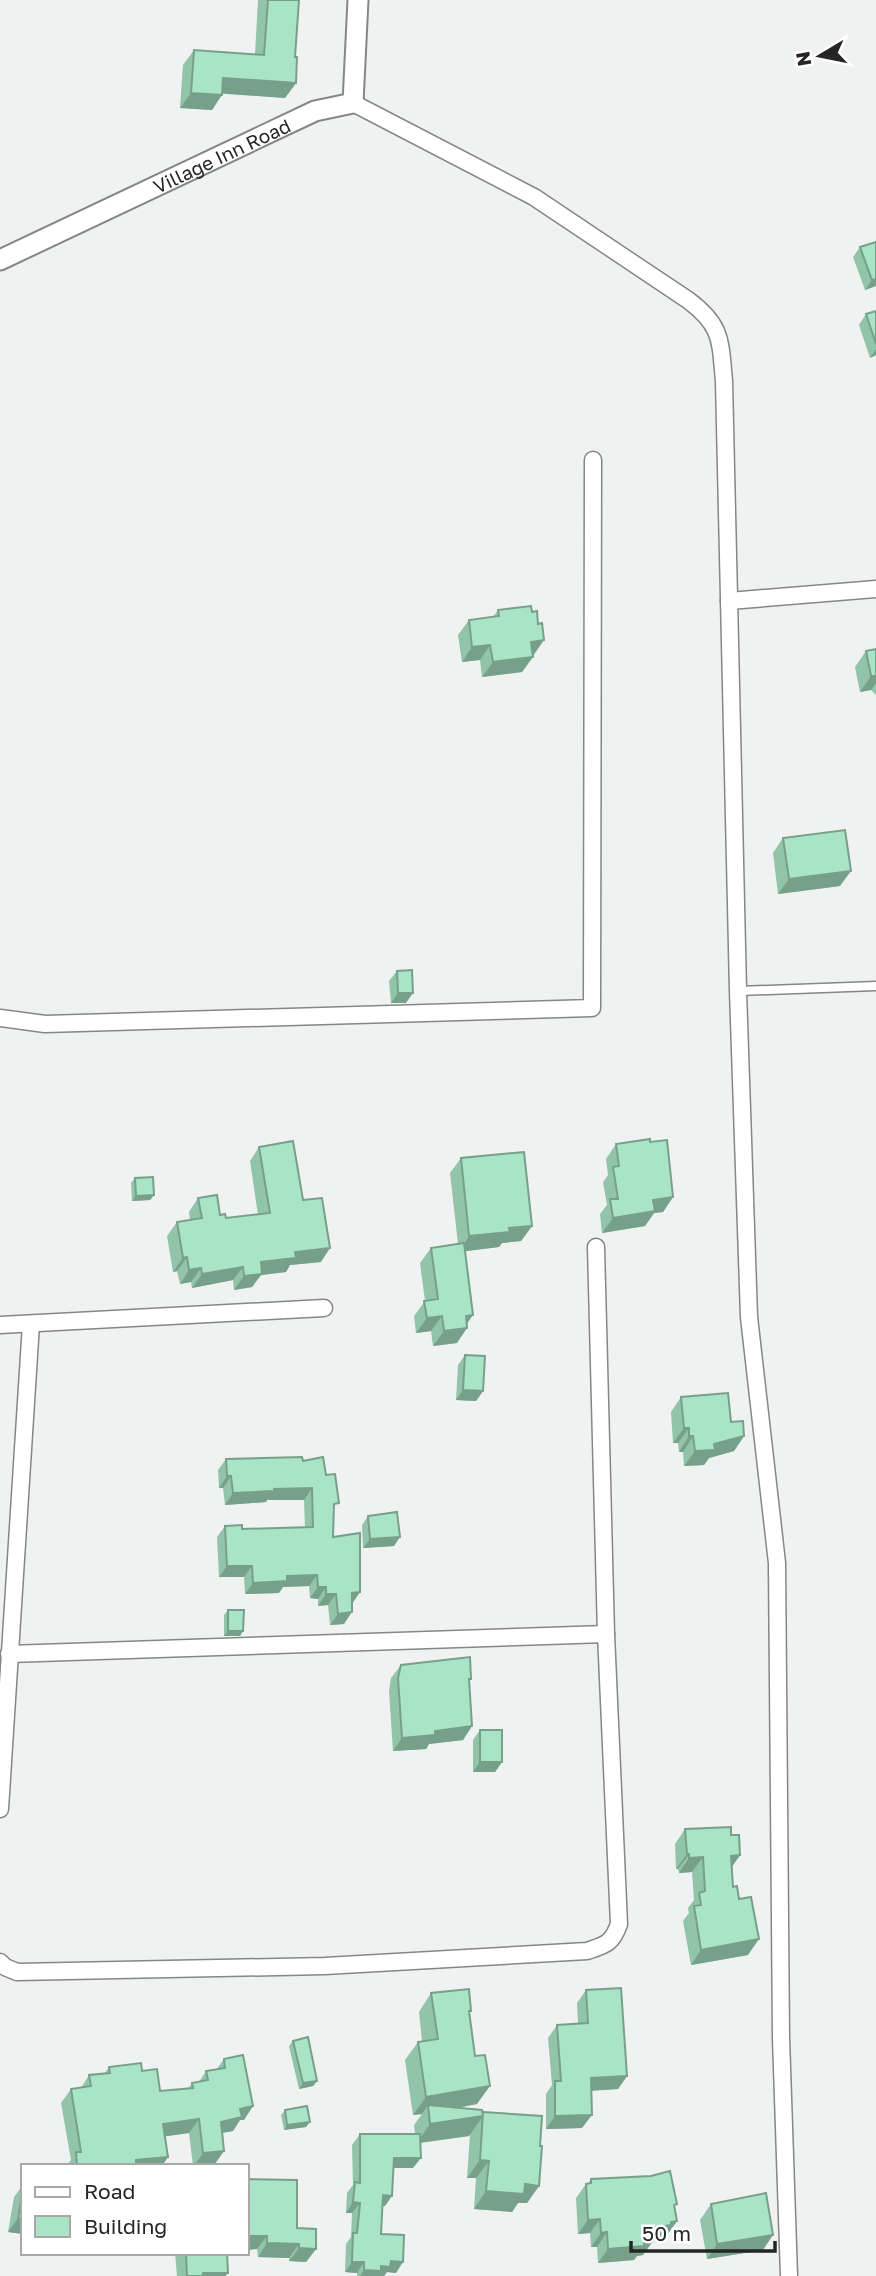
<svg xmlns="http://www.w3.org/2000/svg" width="876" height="2276" font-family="'Golos Text',sans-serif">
<rect width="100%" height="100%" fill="#eff2f0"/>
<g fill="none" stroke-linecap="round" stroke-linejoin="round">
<defs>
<path id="service" d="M738,991L876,986"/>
<g id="minor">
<path d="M353,103L534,197L688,300C723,326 720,341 724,381L738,991L749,1317L777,1563L781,2038L789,2276"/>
<path d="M729,601L876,589"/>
<path d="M0,1018L45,1024L592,1008L593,460"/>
<path d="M0,1325L324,1308"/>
<path d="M9,1654L606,1634"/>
<path d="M0,1809L31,1324"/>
<path d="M0,1962L5,1967L17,1972L325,1966L587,1951C605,1945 612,1944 619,1924L606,1634L596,1247"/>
</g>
<g id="tertiary">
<path id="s1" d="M0,260L315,111L353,103L358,0"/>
</g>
</defs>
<use href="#service" stroke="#848785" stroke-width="11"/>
<use href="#minor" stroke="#848785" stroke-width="19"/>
<use href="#tertiary" stroke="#848785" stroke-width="23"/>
<use href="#service" stroke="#fff" stroke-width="8"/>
<use href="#minor" stroke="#fff" stroke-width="16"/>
<use href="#tertiary" stroke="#fff" stroke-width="19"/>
</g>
<g fill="#92c4aa">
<path d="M258,0H299L295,57L296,83L285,98L222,93L212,110L180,108L183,65L194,50L255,54Z"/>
<path d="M860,247L876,286L865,290L853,257Z"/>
<path d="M876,311V355L870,358L859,325L866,314Z"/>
<path d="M498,610L533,656L522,672L482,677L480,660L462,662L458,635L469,620L493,617Z"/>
<path d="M876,649V695L871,690L860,692L855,667L866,651Z"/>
<path d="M783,838L840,886L778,894L773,853Z"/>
<path d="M397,971L406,1003H391L389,981Z"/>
<path d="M650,1142L673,1197L663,1212L654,1213L645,1226L602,1233L600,1214L607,1205L603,1182L608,1175L606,1159L616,1144Z"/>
<path d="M259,1147L303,1200L321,1262L290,1265L286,1272L261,1275L252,1287L234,1290L233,1280L192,1288L191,1282L180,1284L177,1271L173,1272L167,1236L177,1222L190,1220L189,1212L198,1198L220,1215L226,1218L258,1215L250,1161Z"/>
<path d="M461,1158L532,1226L521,1241L502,1243L499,1247L465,1251L467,1324L457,1343L433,1346L431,1331L416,1333L414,1316L425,1301L420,1263L431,1248L458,1244L450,1173Z"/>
<path d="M135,1178L154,1195L150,1200L132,1201L131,1183Z"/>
<path d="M465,1355L483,1391L476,1401L456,1400L458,1365Z"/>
<path d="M681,1397L731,1422L744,1436L734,1451L709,1458L704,1465L684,1466L683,1452H679L678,1443H673L671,1412Z"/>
<path d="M226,1459L303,1461L326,1475L334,1511L333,1537L352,1604L344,1624L330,1625L328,1605L318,1606V1599L310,1598L309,1586L283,1587L279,1593L245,1594L244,1577H219L217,1537L225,1526L242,1529L305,1527L304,1500H267L266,1502L225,1505L223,1488H219L218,1470Z"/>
<path d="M368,1516L394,1546L363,1548L362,1525Z"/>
<path d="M228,1610L243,1631L240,1636H224V1615Z"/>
<path d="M401,1665L469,1681L472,1726L463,1740L429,1744L426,1749L393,1751L389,1691L391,1678Z"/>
<path d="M480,1730L502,1762L495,1772H473V1740Z"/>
<path d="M685,1829L731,1835L740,1855L732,1867L733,1887L748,1955L691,1965L683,1921L689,1913L688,1908L694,1900L692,1872L679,1873L678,1869H676L675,1844Z"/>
<path d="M586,1990L627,2076L618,2089L591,2091L582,2128L546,2129V2094L552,2085L548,2038L557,2025L578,2023L577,2003Z"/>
<path d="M431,1993L469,2014L477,2104L457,2108L482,2113L540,2146L539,2186L527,2203H518L512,2212L474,2209L476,2178H467L470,2134L469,2136L421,2143L413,2168H393L385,2206H383L381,2234L396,2273L387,2272L384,2276H357V2273L345,2272L346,2244L351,2237L352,2213H346L347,2193L353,2185L352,2145L360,2134H415L414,2125L422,2114L413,2115L405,2060L418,2042L422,2041L419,2012Z"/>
<path d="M293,2041L317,2081L313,2086L299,2089L289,2046Z"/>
<path d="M224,2059L244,2120H240L233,2131L222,2133L224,2151L214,2165L193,2166L189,2133L165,2136L162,2166H66L71,2160L61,2103L71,2089L81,2088L89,2075L105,2073L109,2067L142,2071L160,2091L188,2089L192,2083L199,2082L206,2071L216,2070Z"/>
<path d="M285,2110L306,2127L284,2130L281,2115Z"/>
<path d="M247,2179L316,2249L306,2262L289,2261V2258L258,2257L257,2249L247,2250Z"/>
<path d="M591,2179L675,2207L677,2221L667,2235H664L661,2239L653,2240L643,2255L637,2256L634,2260L598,2263L597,2247H591L590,2233L578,2234L576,2198L586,2184H588Z"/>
<path d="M23,2185V2234L8,2232L14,2197Z"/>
<path d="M711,2204L763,2250L707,2259L700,2220Z"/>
<path d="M175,2253H227L228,2273L225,2276H177Z"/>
</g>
<g fill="#77a08b">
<path d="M223,78L296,83L285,98L213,93Z"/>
<path d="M191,93L222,95L212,110L180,108Z"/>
<path d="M876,279V286L865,290L872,280Z"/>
<path d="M876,349V355L870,358Z"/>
<path d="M544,640L533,656L531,642Z"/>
<path d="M490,645L480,660L462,662L472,647Z"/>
<path d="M533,657L522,672L482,677L493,662Z"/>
<path d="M871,676H876V683L871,690L860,692Z"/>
<path d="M851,871L840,886L778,894L789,879Z"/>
<path d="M398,993H413L406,1003H391Z"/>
<path d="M154,1195L150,1200L132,1201L136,1196Z"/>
<path d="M673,1197L663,1212L654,1213L645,1226L602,1233L613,1218L653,1200Z"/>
<path d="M532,1226L521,1241L502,1243L499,1247L459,1252L469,1236L509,1228Z"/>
<path d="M330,1248L321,1262L290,1265L286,1272L261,1275L252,1287L234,1290L244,1276L261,1262L295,1252Z"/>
<path d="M187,1257L177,1271L173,1272L183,1258Z"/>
<path d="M243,1267L233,1280L192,1288L202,1274Z"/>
<path d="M201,1268L191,1282L180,1284L189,1270Z"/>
<path d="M473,1315L464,1328H467L457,1343L433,1346L444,1331L466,1316Z"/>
<path d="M442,1316L431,1331L416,1333L427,1318Z"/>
<path d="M463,1390L483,1391L476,1401L456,1400Z"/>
<path d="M684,1428H689L678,1443H673Z"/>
<path d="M689,1436H693L683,1452H679Z"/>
<path d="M744,1436L734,1451L709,1458L704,1465L684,1466L695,1451L714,1444Z"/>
<path d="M227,1476H231L223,1488H219Z"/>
<path d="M312,1488L304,1500H267L266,1502L225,1505L233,1493L274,1489Z"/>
<path d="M400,1537L394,1546L363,1548L370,1539Z"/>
<path d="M227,1566H252L244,1577H219Z"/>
<path d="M317,1575L309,1586L283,1587L279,1593L245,1594L253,1583L287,1576Z"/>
<path d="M318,1587H326L318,1599L310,1598Z"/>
<path d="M360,1592L352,1604V1593Z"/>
<path d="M326,1594H336L328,1605L318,1606Z"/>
<path d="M352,1612L344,1624L330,1625L338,1614Z"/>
<path d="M228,1631H243L240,1636H224Z"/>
<path d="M472,1726L463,1740L429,1744L426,1749L393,1751L402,1738L435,1731Z"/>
<path d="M480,1762H502L495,1772H473Z"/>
<path d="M687,1854H689L678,1869H676Z"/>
<path d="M740,1855L729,1871L731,1856Z"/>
<path d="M703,1857L692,1872L679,1873L689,1858Z"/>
<path d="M759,1939L748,1955L691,1965L701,1950Z"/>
<path d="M627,2076L618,2089L582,2091L591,2078Z"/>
<path d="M317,2081L313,2086L299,2089L303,2083Z"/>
<path d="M490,2086L477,2104L429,2113L428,2105L422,2114L413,2115L426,2097Z"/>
<path d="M253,2106L244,2120H240L233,2131L211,2135L221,2122L240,2109Z"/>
<path d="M592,2115L582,2128L546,2129L555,2116Z"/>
<path d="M483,2116L469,2136L417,2143L430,2124Z"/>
<path d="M199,2119L189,2133L154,2138L163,2124Z"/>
<path d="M310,2122L306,2127L284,2130L287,2125Z"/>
<path d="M224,2151L214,2165L194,2166L203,2153Z"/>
<path d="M168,2157L162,2166H132L136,2160Z"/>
<path d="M394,2158H421L413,2168H387Z"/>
<path d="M480,2160L489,2161L476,2178H467Z"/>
<path d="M525,2184L539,2186L527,2203H518L512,2212L474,2209L486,2191Z"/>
<path d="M383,2195L392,2196L385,2206L376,2205Z"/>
<path d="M353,2202L360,2203L352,2213H346Z"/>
<path d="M18,2218L23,2219V2234L8,2232Z"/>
<path d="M600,2219L590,2233L578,2234L588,2220Z"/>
<path d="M677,2221L667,2235H664L661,2239L645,2242L653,2241L643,2255L637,2256L634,2260L598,2263L608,2249L652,2228Z"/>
<path d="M607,2232L597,2247H591L601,2233Z"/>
<path d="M773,2235L763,2250L707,2259L717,2244Z"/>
<path d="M247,2236H267L257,2249L247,2250Z"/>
<path d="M267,2243L299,2244L289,2258L258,2257Z"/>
<path d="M299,2248L316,2249L306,2262L289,2261Z"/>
<path d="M31,2253H46L44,2256Z"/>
<path d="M391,2261L403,2262L396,2273L387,2272L384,2276H360L364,2270Z"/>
<path d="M352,2262H364L357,2273L345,2272Z"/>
<path d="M203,2273H228L225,2276H200Z"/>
</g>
<g fill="#aae4c6" stroke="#77a08b" stroke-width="2">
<path d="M268,0H299L295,57H297L296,83L223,78L222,95L191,93L194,50L264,55Z"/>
<path d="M876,242V279L872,280L860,247Z"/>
<path d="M876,311V344L866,314Z"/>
<path d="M531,606L532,612L537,611L538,624L542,623L544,640L531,642L533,657L493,662L490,645L472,647L469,620L499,616L498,610Z"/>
<path d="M876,649V676H871L866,651Z"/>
<path d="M845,830L851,871L789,879L783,838Z"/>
<path d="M412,970L413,993H398L397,971Z"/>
<path d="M650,1139V1142L667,1140L673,1197L653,1200L655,1211L613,1218L610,1199H618L613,1167L619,1166L616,1144Z"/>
<path d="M293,1141L303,1200L322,1198L330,1248L295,1252L296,1258L261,1262L262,1274L244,1276L243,1267L202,1274L201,1268L189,1270L187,1257L183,1258L177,1222L202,1218L198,1198L217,1195L220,1215L225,1214L226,1218L270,1213L259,1147Z"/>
<path d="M524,1152L532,1226L509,1228L510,1232L469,1236L461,1158Z"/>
<path d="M153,1177L154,1195L136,1196L135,1178Z"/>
<path d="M464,1243L473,1315L466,1316L467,1328L444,1331L442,1316L427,1318L424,1301L438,1299L431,1248Z"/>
<path d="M465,1355L485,1356L483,1391L463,1390Z"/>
<path d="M728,1393L731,1422L743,1421L744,1436L714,1444L715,1450L695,1451L693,1436H689V1428H684L681,1397Z"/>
<path d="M302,1457L303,1461L323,1457L326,1475L335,1474L339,1503L334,1504L333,1537L360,1533V1592L352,1593V1612L338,1614L336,1594H326V1587H318L317,1575L287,1576V1581L253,1583L252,1566H227L225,1526L242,1525V1529L313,1527L312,1488L274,1489V1491L233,1493L231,1476H227L226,1459Z"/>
<path d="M397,1512L400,1537L370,1539L368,1516Z"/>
<path d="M228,1610H244L243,1631H228Z"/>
<path d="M470,1657L471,1679H469L472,1726L435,1731V1735L402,1738L398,1678L401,1665Z"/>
<rect x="480" y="1730" width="22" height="32"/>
<path d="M731,1827V1835H739L740,1855L731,1856L733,1887L737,1886L739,1899L751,1897L759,1939L701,1950L694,1906L701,1905L699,1893L705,1891L703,1857L689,1858V1854H687L685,1829Z"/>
<path d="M621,1988L627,2076L591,2078L592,2115L555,2116V2081H561L557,2025L588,2023L586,1990Z"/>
<path d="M469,1989L471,2011H469L475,2056L485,2055L490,2086L426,2097L418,2042L438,2039L431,1993Z"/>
<path d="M308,2037L317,2081L303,2083L293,2041Z"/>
<path d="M243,2055L253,2106L240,2109L242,2117L221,2122L224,2151L203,2153L199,2119L163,2124L168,2157L136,2160V2166H77L76,2152H81L71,2089L91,2086L89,2075L110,2073L109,2067L141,2063L142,2071L157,2069L160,2091L193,2088L192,2083L208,2080L206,2071L225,2068L224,2059Z"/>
<path d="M428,2105L482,2110L483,2116L430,2124Z"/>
<path d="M307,2106L310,2122L287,2125L285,2110Z"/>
<path d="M483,2112L542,2116L540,2146H542L539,2186L525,2184L524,2194L486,2191L489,2161L480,2160Z"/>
<path d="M360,2134H420L421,2158H394L392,2196L383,2195L381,2234L404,2235L403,2262L391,2261L390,2267L381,2266V2271L364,2270V2262H352L353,2233H357L360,2203L353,2202L355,2182L360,2183Z"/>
<path d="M670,2171L677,2204L674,2205L677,2221L671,2222V2225L652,2228L653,2241L644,2242V2246L608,2249L607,2232L601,2233L600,2219L588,2220L586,2184L591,2183V2179L651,2176Z"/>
<path d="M247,2179L297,2180V2228L316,2229V2249L299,2248V2244L267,2243V2236H247Z"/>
<path d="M23,2190V2219L18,2218Z"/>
<path d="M766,2193L773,2235L717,2244L711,2204Z"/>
<path d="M186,2253H227L228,2273H203V2276H187Z"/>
</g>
<g text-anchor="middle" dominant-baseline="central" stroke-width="5" stroke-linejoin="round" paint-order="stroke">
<g font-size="19" fill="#242625" stroke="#fefffe">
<text stroke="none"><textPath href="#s1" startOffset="245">Village Inn Road</textPath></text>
</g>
</g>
<rect x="21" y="2164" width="228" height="91" fill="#fefffe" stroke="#a7a8a7" stroke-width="2"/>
<rect x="35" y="2187" width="35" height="10" fill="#ffffff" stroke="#a7a8a7" stroke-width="2"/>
<text x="84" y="2199" font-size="21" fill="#242625">Road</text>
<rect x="35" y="2216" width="35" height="21" fill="#aae4c6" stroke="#a7a8a7" stroke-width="2"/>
<text x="84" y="2234" font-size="21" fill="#242625">Building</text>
<g transform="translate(820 56) rotate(260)" stroke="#fefffe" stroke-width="5" paint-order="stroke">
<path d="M0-5L12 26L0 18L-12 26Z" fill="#242625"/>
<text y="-10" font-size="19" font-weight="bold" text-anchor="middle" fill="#242625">N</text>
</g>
<path d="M631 2241v10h144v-10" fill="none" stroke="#242625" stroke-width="3.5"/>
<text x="642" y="2241" font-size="21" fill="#242625" stroke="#fefffe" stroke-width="5" paint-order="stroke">50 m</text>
</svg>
